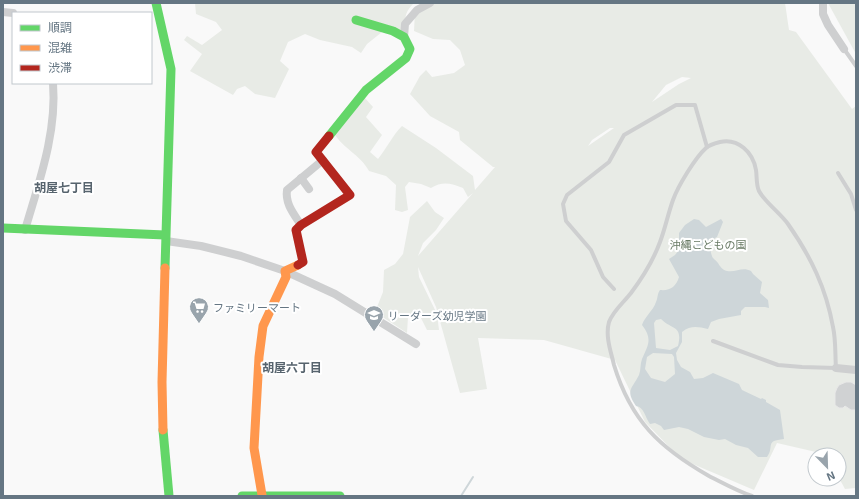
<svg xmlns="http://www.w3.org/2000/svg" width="859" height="499" font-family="'Exo 2','Noto Sans JP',sans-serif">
<rect width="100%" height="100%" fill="#f9f9f9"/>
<g fill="#e8ebe6" fill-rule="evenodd">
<path d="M195,3H414C404,13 405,17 406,31L382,32L367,44L361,53L352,47L320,40L305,34L288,42L280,61L289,69L275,98L255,94L245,86L237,89L233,95L190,71L202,54L184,40L187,36L202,45L222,30L216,22L196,14Z"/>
<path d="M428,3H785L789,30L796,32L852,109L856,106V488L845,489L839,478V455H829L777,443L754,490L681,459L645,422L615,360L544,340L478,338L487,389L460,393L436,307L418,267L419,277L437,314L439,330H427L420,316L408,317L407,333L375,312L383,292L384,270L395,264L403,254L410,217L427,201L435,212L444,218L436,230L423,243L418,256L473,193L468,197L463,188C451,183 442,181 431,188L421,184L409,182L405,187L408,210L402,212L395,210L396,185L386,176L369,171C360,154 343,149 334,133L364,97L373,107L366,117L382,135L370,152L378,159C387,148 392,136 402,126L436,148L473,176L475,190L495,167H493L460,140L459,132L430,116L410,94L420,76L426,70L432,77L454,73L465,65L460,50L450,40L433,39L414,31L415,11ZM682,77L691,78L679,84L652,102L666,85ZM610,128H614L588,146L592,140Z"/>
<path d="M828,3H856V54Z"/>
</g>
<path fill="#ced6d9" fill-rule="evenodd" d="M694,219L699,220L706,227L721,219L723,222L717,237C710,240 709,249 712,256C712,258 716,260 718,263C720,266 722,270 727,271C736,273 742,266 751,271L753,274L762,282L760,293L768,300L769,308L765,307H745L741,311V315L719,319L711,322L708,329C698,327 691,325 682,332V342L676,353L677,360L681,367L690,372L694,379L703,378L713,373L739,384L742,390L761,399L762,398L766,400V402L780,410L784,439C764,441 775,446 767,457H758L748,448L736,445L725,439L719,440L704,437L688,429L679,427L664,430L661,426L655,423L650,424C645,417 644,407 636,406C625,390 632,389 639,375C641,370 640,364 642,359C648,345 653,339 642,325C645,316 653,311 656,302C658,298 657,294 660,290C670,291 676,287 679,277L669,259L675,255L679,250V233L685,225ZM661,319C672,330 683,325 678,346L670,350L656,348L654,323L656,320ZM653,353L672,354L674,357L675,374L665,382L651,378L645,369L647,357Z"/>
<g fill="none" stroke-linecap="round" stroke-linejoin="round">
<path stroke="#ced6d9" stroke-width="2" d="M461,496L473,477"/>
</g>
<path fill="#d0d2d3" stroke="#e8e8e8" d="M846,382H851L856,385V410H851L845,406L843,408H839L835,405V393L837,388L839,385Z"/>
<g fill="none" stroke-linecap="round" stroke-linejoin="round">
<g stroke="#cecfd0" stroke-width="4">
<path d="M844,49L856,66"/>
<path d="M838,173L851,194L856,210"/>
<path d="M614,289L603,277L591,250L566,221L563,204L567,195L609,162L624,135L676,105H695L707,147"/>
<path d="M713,341L778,365L802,367L836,368C835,355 836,340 833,327C826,288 811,257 788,224C781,214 764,201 759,191C756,185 757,176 756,170C753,152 738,138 720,142C716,143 709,145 706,148C695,158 678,186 673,200C668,214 665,229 660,242C653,261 643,277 631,293C624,302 613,311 609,322C605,336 611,352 614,365C631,421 660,448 709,476C723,483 737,491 752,496"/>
</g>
<g stroke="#cecfd0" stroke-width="8">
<path d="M823,3V14L828,25L844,49"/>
<path d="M3,12L13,13"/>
<path d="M404,37L405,24L417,10L430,3"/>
<path d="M301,178L309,189"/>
<path d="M301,225C294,214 285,204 287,190L323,160"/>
<path d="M25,230C39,182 57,133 53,83"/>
<path d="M166,241L201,246L241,256L285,271L335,294L416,344"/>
<path d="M836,368L856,370"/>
</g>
<g stroke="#63d668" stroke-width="9">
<path d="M156,3L171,69L165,268"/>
<path d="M329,136L366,90L406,58L410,49L404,37L393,31L356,20"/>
<path d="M3,228L165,235"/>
<path d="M163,430L169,496"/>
<path d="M242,496H340"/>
</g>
<g stroke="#ff974d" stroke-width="9">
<path d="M163,430L162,382L165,268"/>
<path d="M262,495L254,448L259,357L263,326L286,277L285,271L298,265"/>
</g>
<path stroke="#b3261e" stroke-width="9" d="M298,265L303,262L296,230L301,225L350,195L316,152L329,136"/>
</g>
<defs>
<symbol id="supermarket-pin" viewBox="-11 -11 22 30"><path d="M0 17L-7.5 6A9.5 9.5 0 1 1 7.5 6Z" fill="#99a4ac" stroke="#fff"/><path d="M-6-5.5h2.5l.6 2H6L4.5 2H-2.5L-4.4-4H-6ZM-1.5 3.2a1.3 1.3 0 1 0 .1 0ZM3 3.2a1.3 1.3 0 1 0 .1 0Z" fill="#fff"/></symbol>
<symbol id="school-pin" viewBox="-11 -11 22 30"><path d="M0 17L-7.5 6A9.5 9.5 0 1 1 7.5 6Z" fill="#99a4ac" stroke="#fff"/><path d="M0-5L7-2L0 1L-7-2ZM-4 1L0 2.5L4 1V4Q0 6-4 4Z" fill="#fff"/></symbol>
</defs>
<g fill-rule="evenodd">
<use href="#supermarket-pin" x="188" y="296" width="22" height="30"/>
<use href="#school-pin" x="363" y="304" width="22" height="30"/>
</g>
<g text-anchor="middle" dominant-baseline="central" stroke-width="4" stroke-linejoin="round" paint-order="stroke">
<g font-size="11" fill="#687a64" stroke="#fff">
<text x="708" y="244">沖縄こどもの国</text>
</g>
<g font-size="11" fill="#657683" stroke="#fff" text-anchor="start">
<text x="213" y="307">ファミリーマート</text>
<text x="388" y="315">リーダーズ幼児学園</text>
</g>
<g font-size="12" font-weight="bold" fill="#57646e" stroke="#fff">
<text x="64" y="187">胡屋七丁目</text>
<text x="292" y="367">胡屋六丁目</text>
</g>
</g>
<rect width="859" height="499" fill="none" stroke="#657683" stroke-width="8"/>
<rect x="12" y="12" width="140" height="72" fill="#ffffff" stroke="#c1c8cd"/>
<rect x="20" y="25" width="20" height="6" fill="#63d668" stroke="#c1c8cd"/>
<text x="48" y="32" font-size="12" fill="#657683">順調</text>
<rect x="20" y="45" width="20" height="6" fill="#ff974d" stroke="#c1c8cd"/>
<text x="48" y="52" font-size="12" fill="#657683">混雑</text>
<rect x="20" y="65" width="20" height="6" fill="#b3261e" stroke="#c1c8cd"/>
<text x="48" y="72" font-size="12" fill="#657683">渋滞</text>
<g transform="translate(827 467) rotate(157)"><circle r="19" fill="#ffffff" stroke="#c1c8cd"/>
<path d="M0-3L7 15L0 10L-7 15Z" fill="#99a4ac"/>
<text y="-6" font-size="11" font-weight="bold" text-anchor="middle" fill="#657683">N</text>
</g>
</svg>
